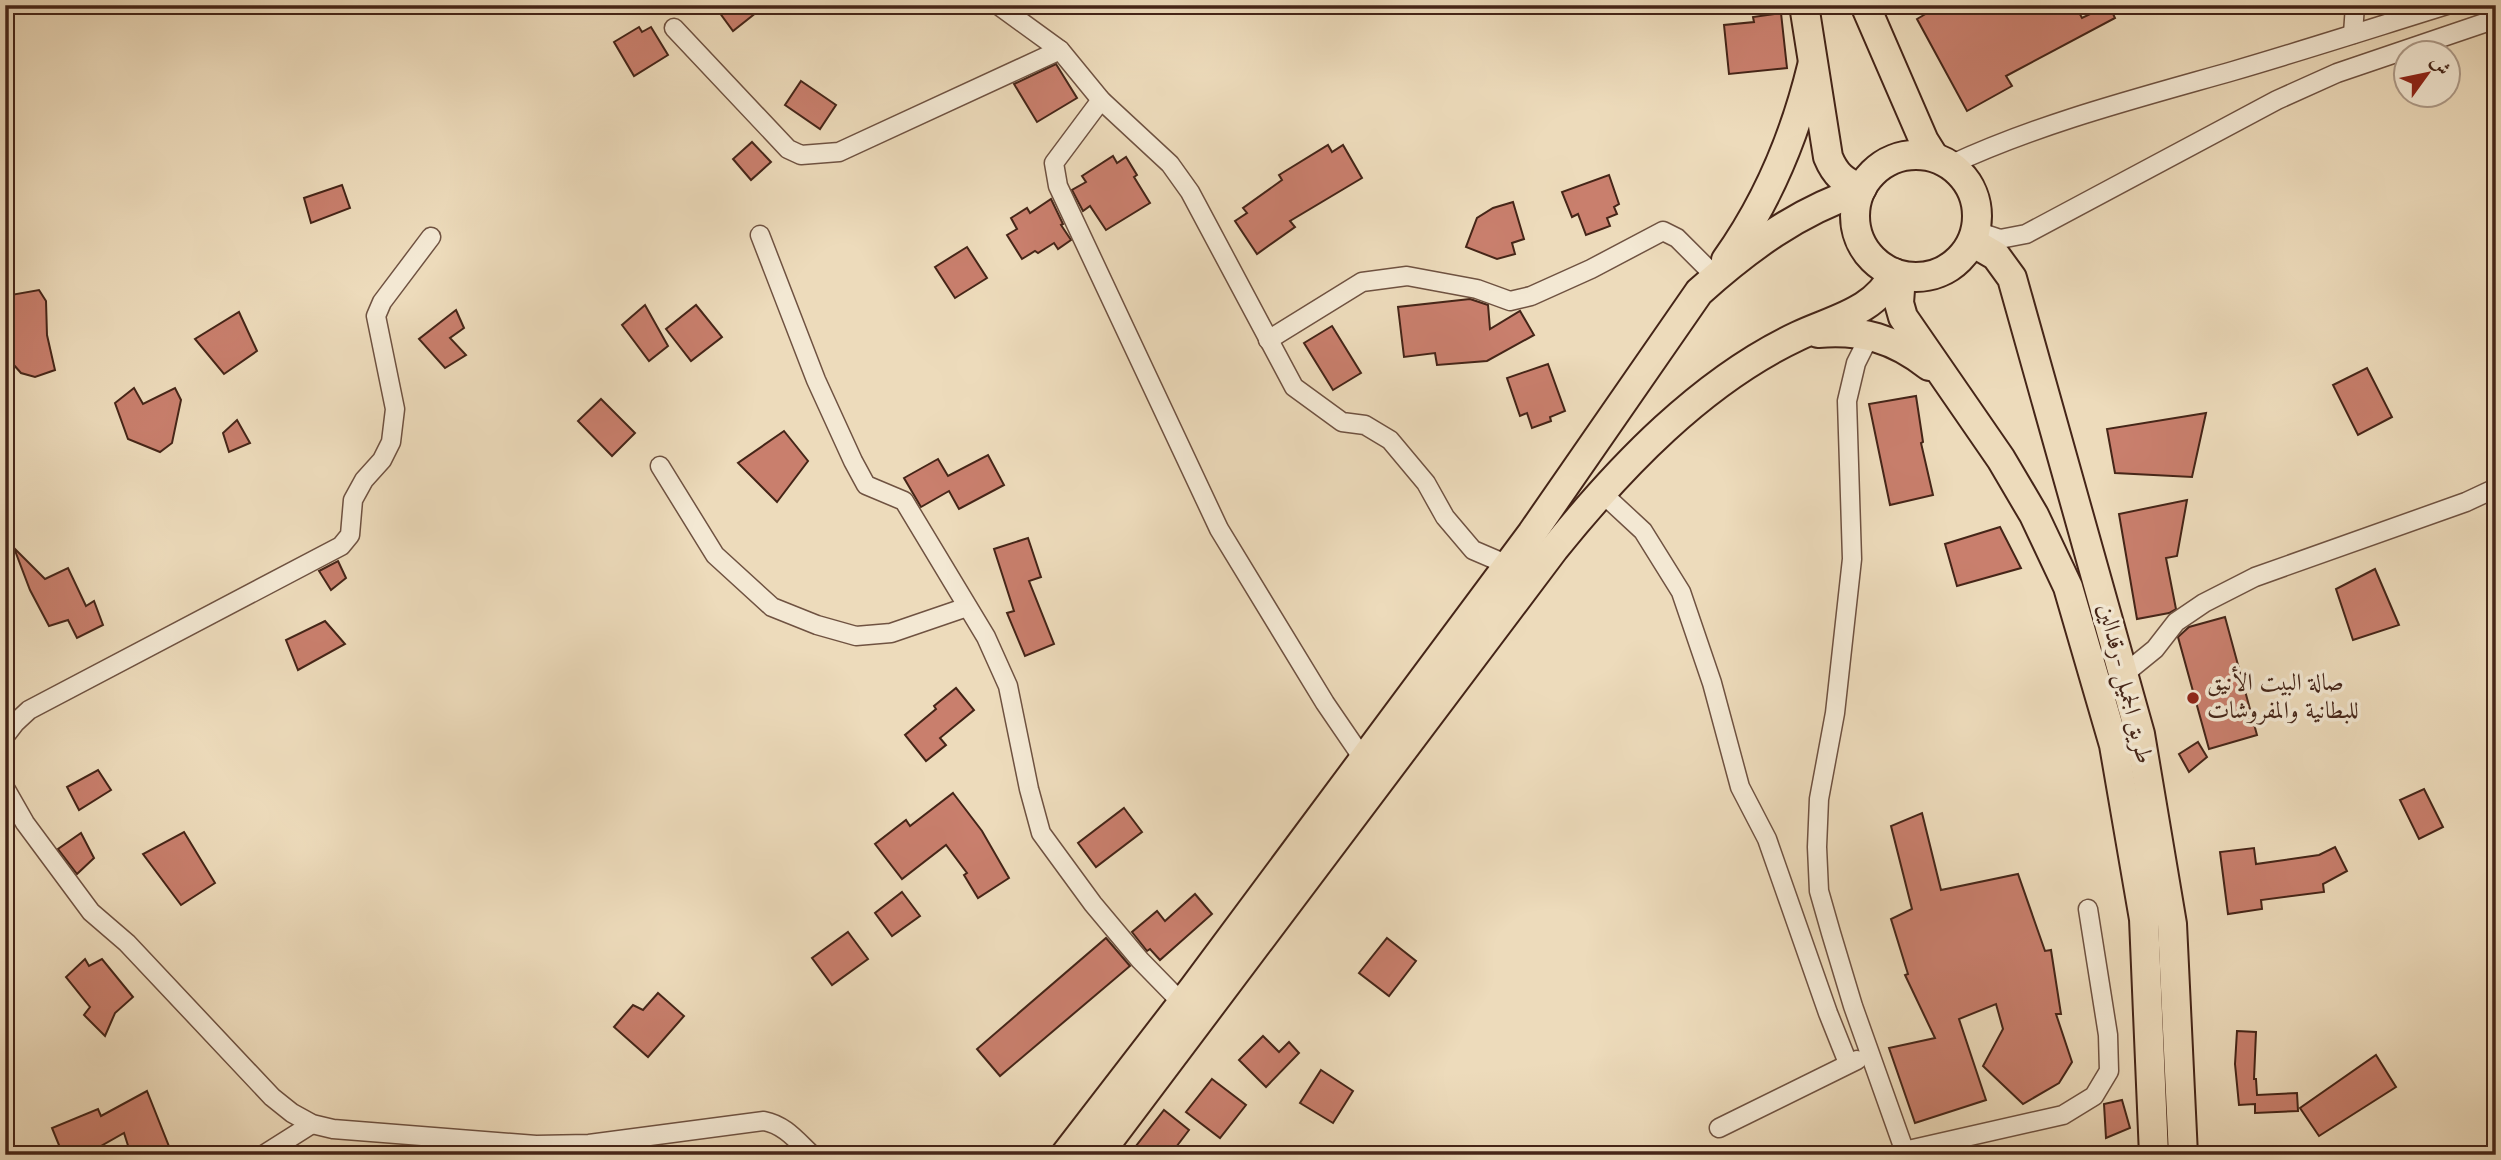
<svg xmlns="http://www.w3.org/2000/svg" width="2501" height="1160" font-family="'Old Standard TT',Amiri,serif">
<rect width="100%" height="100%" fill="#eddbbb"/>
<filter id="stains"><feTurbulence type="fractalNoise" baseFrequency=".00286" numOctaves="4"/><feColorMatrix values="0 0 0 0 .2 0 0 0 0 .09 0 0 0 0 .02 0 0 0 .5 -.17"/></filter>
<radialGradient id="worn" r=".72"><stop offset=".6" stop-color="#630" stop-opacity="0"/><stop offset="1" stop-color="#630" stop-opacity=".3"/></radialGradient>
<g fill="#c97f6d" stroke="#452518" stroke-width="2">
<path d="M714,5H766L733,31Z"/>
<path d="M1941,5H2075L2082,18L2109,5L2115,18L2006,76L2012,86L1967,111L1917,19Z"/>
<path d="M1781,13L1787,68L1729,74L1724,25L1754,22L1753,17Z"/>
<path d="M639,27L642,32L651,27L668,55L634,76L614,42Z"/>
<path d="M1056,64L1077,98L1037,122L1014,84Z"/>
<path d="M801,81L836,105L820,129L785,105Z"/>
<path d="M752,142L771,162L751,180L733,159Z"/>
<path d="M1328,145L1332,152L1343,145L1362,178L1290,221L1295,227L1257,254L1235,221L1247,213L1243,208L1282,180L1279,175Z"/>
<path d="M1113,156L1117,163L1126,157L1137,175L1134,177L1150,203L1106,230L1090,206L1083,211L1072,190L1086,182L1082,176Z"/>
<path d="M1609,175L1619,204L1614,207L1617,214L1607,218L1610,226L1586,235L1578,214L1572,217L1562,192Z"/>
<path d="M342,185L350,208L311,223L304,198Z"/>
<path d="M1051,199L1063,224L1061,225L1071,240L1058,249L1054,243L1038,253L1035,251L1022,259L1007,235L1017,229L1011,218L1027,208L1030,213Z"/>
<path d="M1513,202L1524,239L1512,243L1515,254L1497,259L1466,247L1477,218L1493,208Z"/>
<path d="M967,247L987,278L955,298L935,267Z"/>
<path d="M39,290L46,301L47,335L55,370L35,377L21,373L5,355V296Z"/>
<path d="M1470,299L1488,305L1490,329L1520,311L1534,335L1487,361L1437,365L1435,353L1404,357L1398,307Z"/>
<path d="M645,305L668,346L649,361L622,325Z"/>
<path d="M696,305L722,337L691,361L666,329Z"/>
<path d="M456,310L464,328L450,338L466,355L445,368L419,339Z"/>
<path d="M239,312L257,351L224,374L195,339Z"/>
<path d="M1332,326L1361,373L1333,390L1304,343Z"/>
<path d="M1548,364L1565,411L1550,417L1551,421L1532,428L1527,413L1520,416L1507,378Z"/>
<path d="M2367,368L2392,417L2358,435L2333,385Z"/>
<path d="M134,388L143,404L175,388L181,400L172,443L160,452L128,439L115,403Z"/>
<path d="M1916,396L1923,442L1921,443L1933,495L1890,505L1869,404Z"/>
<path d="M601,399L635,433L612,456L578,421Z"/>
<path d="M2206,413L2192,477L2115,473L2107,429Z"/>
<path d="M237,420L250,443L229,452L223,433Z"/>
<path d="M784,431L808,461L777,502L738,463Z"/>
<path d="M988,455L1004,485L959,509L949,491L921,507L904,478L938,459L948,476Z"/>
<path d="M2187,500L2177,556L2166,558L2176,609L2169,613L2137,619L2119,514Z"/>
<path d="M2000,527L2021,568L1957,586L1945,544Z"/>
<path d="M1028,538L1041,577L1029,581L1054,644L1025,656L1007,613L1014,611L994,549Z"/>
<path d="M14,548L45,579L68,568L86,606L94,601L103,625L77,638L68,620L49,626L30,590Z"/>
<path d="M338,561L346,578L331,590L319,571Z"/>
<path d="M2375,569L2399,625L2353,640L2336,589Z"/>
<path d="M2225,617L2257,735L2209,749L2178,637L2189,627Z"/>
<path d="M325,621L345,644L298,670L286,640Z"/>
<path d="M956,688L974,710L940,738L946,745L926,761L905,735L936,709L934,706Z"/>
<path d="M2198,742L2207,757L2189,772L2179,754Z"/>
<path d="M98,770L111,790L79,810L67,787Z"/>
<path d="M2424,789L2443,827L2419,839L2400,800Z"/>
<path d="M953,793L982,831L1009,878L978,898L964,875L967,873L946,845L902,879L875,844L906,820L910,826Z"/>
<path d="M1124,808L1142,832L1096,867L1078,843Z"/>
<path d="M1922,813L1941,890L2018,874L2045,951L2051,950L2061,1014H2056L2072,1062L2059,1083L2023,1104L1983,1066L2003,1029L1996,1004L1959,1019L1986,1100L1915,1123L1889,1048L1935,1038L1905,975L1908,974L1891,919L1912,909L1891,826Z"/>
<path d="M184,832L215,883L181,905L143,854Z"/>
<path d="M81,833L94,858L77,874L58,849Z"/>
<path d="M2335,847L2347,871L2323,884L2324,892L2261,900L2262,909L2228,914L2220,852L2254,848L2256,864L2319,855Z"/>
<path d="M902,892L920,916L892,936L875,913Z"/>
<path d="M1195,894L1212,914L1160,960L1150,949L1147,951L1132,932L1157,911L1165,921Z"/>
<path d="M848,932L868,959L832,985L812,958Z"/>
<path d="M1106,938L1130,966L1000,1076L977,1049Z"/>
<path d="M1387,938L1416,961L1389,996L1359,973Z"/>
<path d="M85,959L89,966L102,959L133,997L115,1013L105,1036L84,1015L90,1007L66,977Z"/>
<path d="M658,993L684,1016L648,1057L614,1027L633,1005L643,1010Z"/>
<path d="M2237,1031L2256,1032L2254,1079H2256L2257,1095L2297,1093L2298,1111L2255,1113V1104L2239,1105L2235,1064Z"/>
<path d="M1263,1036L1279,1052L1289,1042L1299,1053L1266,1087L1239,1060Z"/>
<path d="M2376,1055L2396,1087L2319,1136L2300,1108Z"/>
<path d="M1321,1070L1353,1091L1333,1123L1300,1103Z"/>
<path d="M1212,1079L1246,1105L1220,1138L1186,1112Z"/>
<path d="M147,1091L170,1149L152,1155H131L124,1133L85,1155H63L52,1128L98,1109L101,1116Z"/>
<path d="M2122,1100L2130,1128L2106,1138L2104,1104Z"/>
<path d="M1164,1110L1189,1130L1170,1155H1129Z"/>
</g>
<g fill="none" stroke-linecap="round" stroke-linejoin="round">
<defs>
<g id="minor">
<path d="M998,5L1060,50L1101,100L1170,164L1190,192L1294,387L1342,422L1365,425L1390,440L1426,483L1445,517L1473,550L1508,565"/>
<path d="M674,28L788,149L801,155L839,152L1060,50"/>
<path d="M2353,34L2355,5"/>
<path d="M1101,100L1054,163L1058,186L1219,529L1325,703L1364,760"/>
<path d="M1950,165C2040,123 2138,98 2233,71C2305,50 2376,27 2447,5"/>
<path d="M1976,231L2000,239L2026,234L2277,100L2337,73L2496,19"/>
<path d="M760,235L816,380L853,461L866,485L904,501L986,637L1008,686L1029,789L1041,833L1093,904L1140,960L1182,1003"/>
<path d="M1870,335L1856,363L1847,401L1852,559L1835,713L1819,799L1817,847L1819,891L1831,933L1853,1006L1906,1155"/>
<path d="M1268,340L1362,282L1407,276L1477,289L1510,301L1531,296L1591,269L1663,231L1677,238L1714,275"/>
<path d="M660,466L715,555L772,607L817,625L856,636L891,633L967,607"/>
<path d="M1602,493L1643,531L1681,592L1712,683L1740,787L1767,839L1828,1013L1848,1063"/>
<path d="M2123,675L2155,649L2176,622L2204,603L2255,577L2466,502L2496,488"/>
<path d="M5,736L15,723L29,710L341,546L350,535L353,500L364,480L382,460L391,442L395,409L376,316L382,302L431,237"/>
<path d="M5,788L25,823L91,912L127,943L272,1097L292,1113L312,1124L333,1129L536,1145L589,1144L764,1121C785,1125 797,1141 812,1155"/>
<path d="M1719,1128L1857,1060"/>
<path d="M1904,1151L2063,1115L2094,1096L2109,1071L2108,1035L2088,909"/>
<path d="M263,1155L312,1124"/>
</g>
<g id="primary">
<path d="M1804,5L1828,157C1835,174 1844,183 1862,188"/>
<path d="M1865,5L1924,141L1934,157"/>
<circle cx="1916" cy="216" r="61"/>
<path d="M1972,242L1996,256L2012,278L2140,734L2172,924L2183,1155"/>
<path d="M1726,260C1768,201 1795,136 1812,66"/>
<path d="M1901,276L1899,303L1903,317L2001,459L2034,515L2068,587L2114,745L2144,919L2154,1155"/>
<path d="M1818,333C1861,329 1895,339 1929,366"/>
<path d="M1065,1155L1193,989L1532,533L1699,292C1747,249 1798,211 1860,191"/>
<path d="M1098,1155L1554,549C1620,467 1702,381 1798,336C1834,319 1875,312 1894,273"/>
</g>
</defs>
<use href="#minor" stroke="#6f5241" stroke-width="21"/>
<use href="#primary" stroke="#452518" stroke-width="32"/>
<use href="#minor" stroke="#f3e8d3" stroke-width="18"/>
<use href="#primary" stroke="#eddbbb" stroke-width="28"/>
</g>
<circle fill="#8f2418" stroke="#f3e8d3" stroke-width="2.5" cx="2193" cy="698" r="7"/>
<g text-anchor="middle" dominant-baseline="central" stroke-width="7" stroke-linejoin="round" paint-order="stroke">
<g font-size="24" fill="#452518" stroke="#f3e8d3">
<text transform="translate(2124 684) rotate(76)">طريق الجميل -رقدالين</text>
</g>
<g font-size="24" fill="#452518" stroke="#f3e8d3" text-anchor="start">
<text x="2207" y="684">صالة البيت الأنيق<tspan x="2207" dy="28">للبطانية والمفروشات</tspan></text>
</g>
</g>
<rect width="2501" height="1160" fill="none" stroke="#eddbbb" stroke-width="28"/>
<rect x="7" y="7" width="2487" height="1146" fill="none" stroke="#452518" stroke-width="3.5"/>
<rect x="14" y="14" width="2473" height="1132" fill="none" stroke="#452518" stroke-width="2"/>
<g transform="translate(2427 74) rotate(57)"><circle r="33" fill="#f3e8d3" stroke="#ad9a88" stroke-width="2"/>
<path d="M0-5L12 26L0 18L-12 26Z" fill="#8f2418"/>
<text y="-10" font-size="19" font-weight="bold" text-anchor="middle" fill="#452518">ش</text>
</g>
<rect width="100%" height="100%" filter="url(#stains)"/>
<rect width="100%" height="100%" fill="url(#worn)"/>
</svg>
